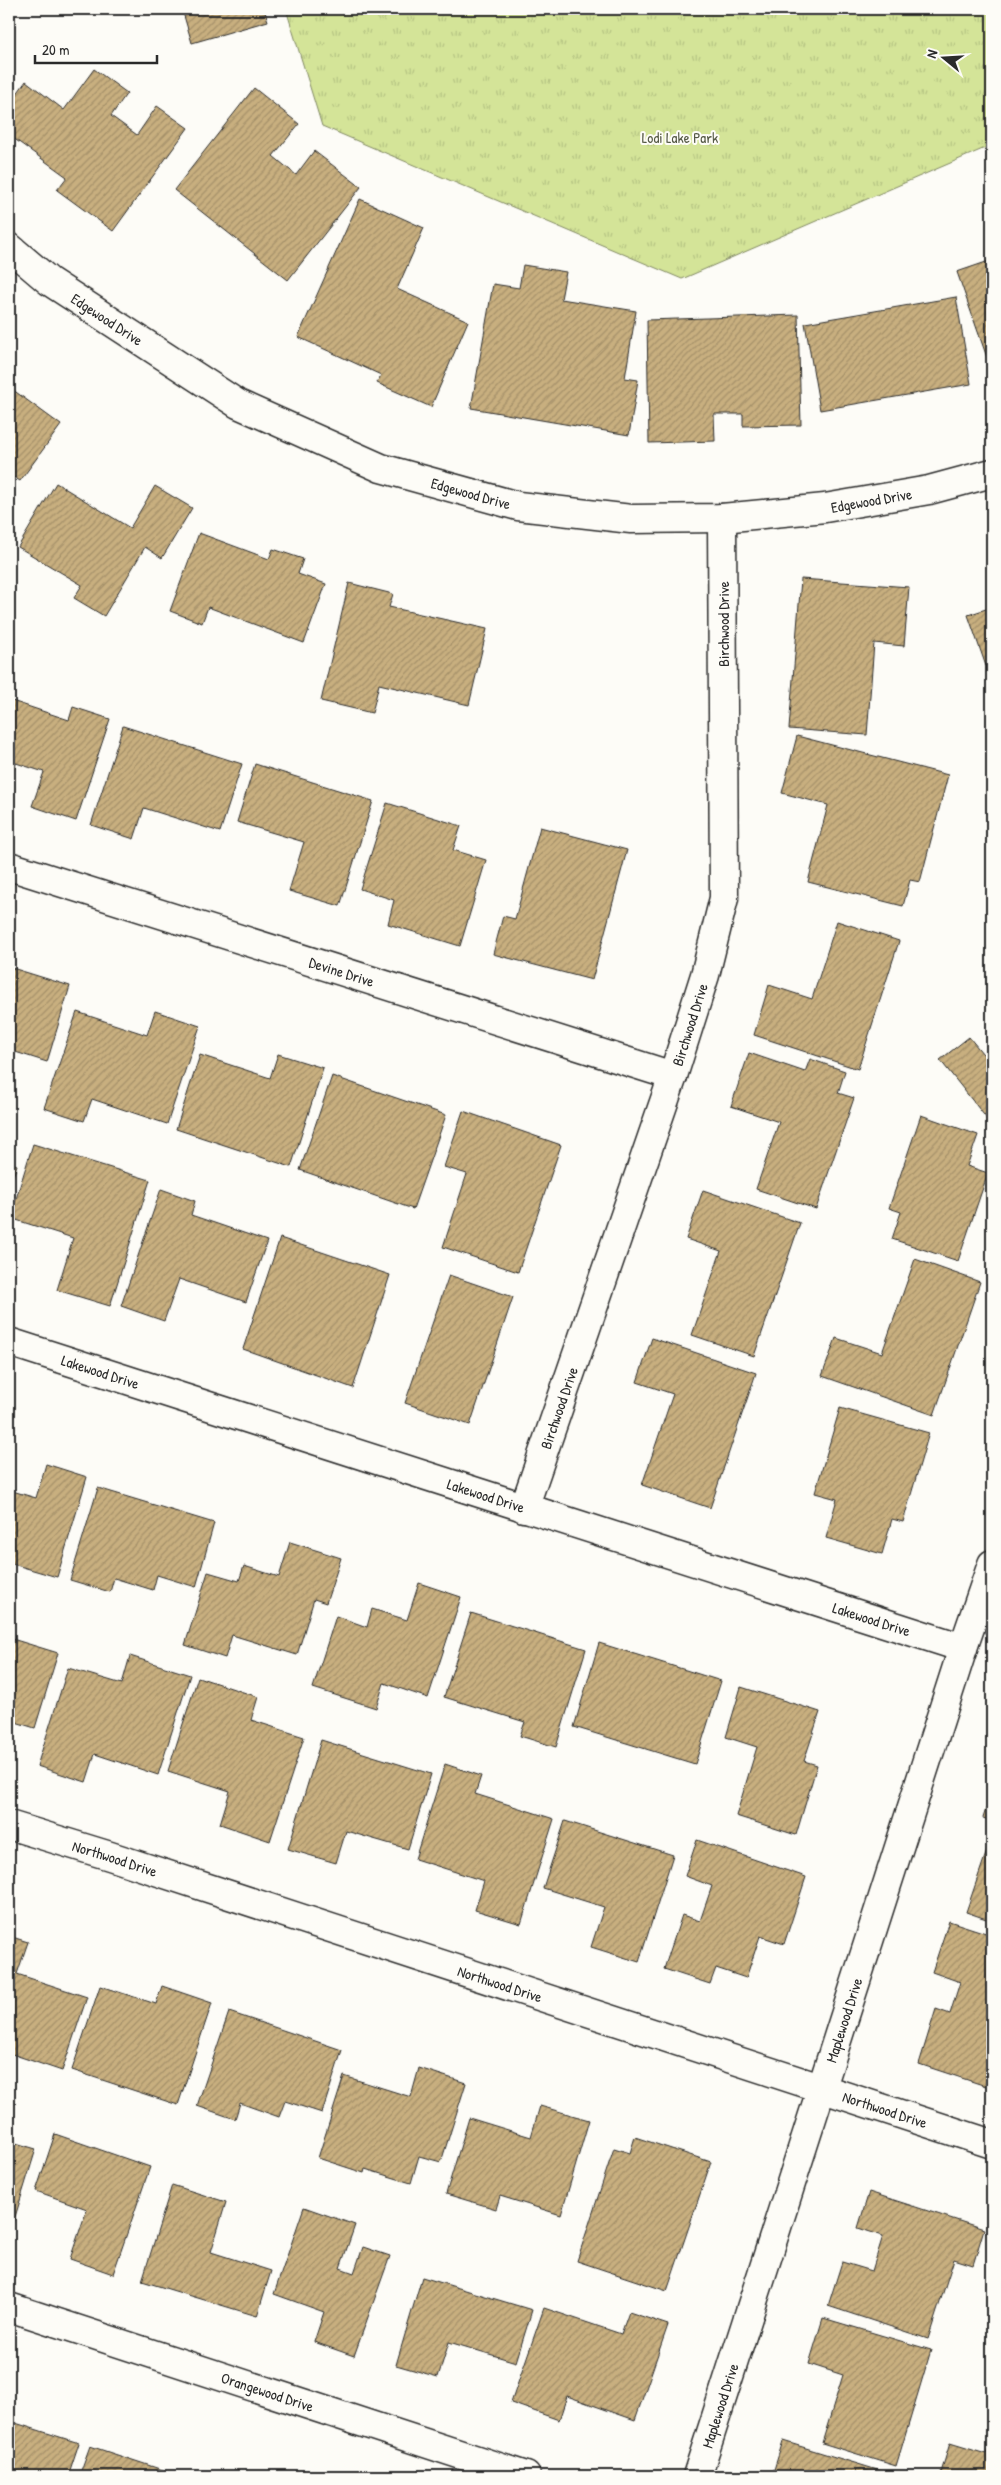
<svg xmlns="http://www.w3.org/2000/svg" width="1001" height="2485" font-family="'Patrick Hand',sans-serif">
<defs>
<pattern id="grass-tufts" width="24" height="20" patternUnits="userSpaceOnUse" patternTransform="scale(1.25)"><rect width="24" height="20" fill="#d4e498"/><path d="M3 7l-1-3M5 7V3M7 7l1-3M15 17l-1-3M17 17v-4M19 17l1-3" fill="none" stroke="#b6c483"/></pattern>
<pattern id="building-hatch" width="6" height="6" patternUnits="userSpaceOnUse" patternTransform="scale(1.25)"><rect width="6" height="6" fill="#c8af7f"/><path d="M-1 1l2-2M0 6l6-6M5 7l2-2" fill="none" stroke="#a38f68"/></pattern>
</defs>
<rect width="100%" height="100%" fill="#fdfcf7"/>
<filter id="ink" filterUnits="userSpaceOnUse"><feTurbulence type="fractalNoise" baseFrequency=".02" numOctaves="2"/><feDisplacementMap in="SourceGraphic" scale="10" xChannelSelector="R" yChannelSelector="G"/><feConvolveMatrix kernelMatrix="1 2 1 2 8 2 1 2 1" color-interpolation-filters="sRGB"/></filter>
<g filter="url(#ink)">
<path fill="url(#grass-tufts)" stroke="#808862" d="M286,9H992V145L682,279L322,126Z"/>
<g fill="url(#building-hatch)" stroke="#2b2b2b">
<path d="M182,9H264L268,21L192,43Z"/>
<path d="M94,69L127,93L111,116L137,135L157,106L188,128L113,231L57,190L67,177L9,135V105L26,81L64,110Z"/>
<path d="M254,88L299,124L273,156L296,175L314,151L361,187L288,280L174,190Z"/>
<path d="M360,199L424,228L397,289L468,321L431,407L377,383L381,375L298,337Z"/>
<path d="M992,260V365L990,366L957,272Z"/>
<path d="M523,265L566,272L561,299L636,311L625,378L638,380L629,435L471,408L493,284L519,288Z"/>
<path d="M956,297L971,384L820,410L805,323Z"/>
<path d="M798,315L801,425L743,426V414H714L715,441L649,443L647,320Z"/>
<path d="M9,387L61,425L20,481L9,474Z"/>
<path d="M56,483L130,528L155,486L192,508L162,558L145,547L104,616L74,598L82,585L18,547Z"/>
<path d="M199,533L269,559L273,549L303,559L298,574L326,584L304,643L208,607L202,623L170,611Z"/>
<path d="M801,579L909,587L904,646L874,643L867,735L789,729Z"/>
<path d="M349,583L393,594L389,607L487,629L469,705L379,684L372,713L321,701Z"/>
<path d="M992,607V663L986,666L968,615Z"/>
<path d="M9,700L69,720L73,707L110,719L76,821L32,806L44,772L16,763L14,770L9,768Z"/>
<path d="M123,726L242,764L220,832L144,808L134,839L91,825Z"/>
<path d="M797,736L948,775L920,882L910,880L903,906L808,882L828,805L782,793Z"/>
<path d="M255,764L373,801L340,906L289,891L304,842L237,822Z"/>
<path d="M387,803L461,826L453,850L486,860L460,946L388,924L394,900L360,889Z"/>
<path d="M540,827L627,850L592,980L493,954L503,916L515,919Z"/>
<path d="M837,921L899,941L858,1069L754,1035L769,985L812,999Z"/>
<path d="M9,967L70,986L47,1062L9,1050Z"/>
<path d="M155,1011L200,1026L167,1124L92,1099L84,1121L44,1108L77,1012L147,1035Z"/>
<path d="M969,1037L992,1065V1125L940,1060Z"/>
<path d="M749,1053L805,1072L810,1059L845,1071L838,1093L854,1098L816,1209L756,1189L779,1122L731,1106Z"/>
<path d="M278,1054L323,1068L291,1167L176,1129L200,1055L270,1078Z"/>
<path d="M332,1076L446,1115L413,1209L300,1170Z"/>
<path d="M463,1111L561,1145L518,1272L443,1247L467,1174L444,1167Z"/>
<path d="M921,1115L978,1135L967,1166L988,1173L958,1261L892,1239L901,1212L889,1208Z"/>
<path d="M33,1144L150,1180L110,1306L57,1290L73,1238L10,1218Z"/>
<path d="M9,1162L17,1165L9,1188Z"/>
<path d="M161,1189L195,1201L191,1215L267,1241L246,1302L179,1279L164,1321L121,1306Z"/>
<path d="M703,1190L800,1223L754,1356L692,1335L721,1251L686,1239Z"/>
<path d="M280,1238L390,1275L353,1388L243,1349Z"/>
<path d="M915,1259L980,1282L934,1415L822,1376L836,1338L882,1353Z"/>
<path d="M449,1275L513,1297L470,1425L405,1403Z"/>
<path d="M652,1338L756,1373L710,1508L642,1485L673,1394L637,1382Z"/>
<path d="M840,1408L929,1433L903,1522L892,1519L882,1554L826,1538L837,1499L815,1493Z"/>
<path d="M46,1464L87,1477L57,1577L9,1563V1490L36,1498Z"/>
<path d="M98,1488L214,1523L196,1587L157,1575L153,1590L114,1578L110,1592L70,1580Z"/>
<path d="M290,1542L341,1558L326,1603L314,1599L297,1655L232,1635L225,1658L185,1645L208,1572L239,1581L244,1566L279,1577Z"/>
<path d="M419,1583L461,1597L428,1698L384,1683L376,1708L313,1688L336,1616L367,1627L372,1609L407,1620Z"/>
<path d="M471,1613L586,1649L556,1747L520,1736L525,1722L444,1697Z"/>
<path d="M9,1638L58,1653L35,1728L9,1720Z"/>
<path d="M599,1643L721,1681L695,1764L574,1727Z"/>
<path d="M130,1656L190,1675L158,1775L95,1754L86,1782L37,1766L68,1668L122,1684Z"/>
<path d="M198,1677L258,1697L251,1720L304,1737L270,1841L220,1824L230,1791L168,1771Z"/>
<path d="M741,1687L820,1712L804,1761L817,1765L796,1835L736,1816L757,1747L726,1737Z"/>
<path d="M321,1740L431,1774L408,1849L346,1831L336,1863L288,1849Z"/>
<path d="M445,1764L481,1776L475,1794L554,1819L521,1924L475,1910L484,1881L415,1859Z"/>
<path d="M992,1791V1821L983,1818Z"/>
<path d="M565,1821L673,1855L639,1962L591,1947L604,1907L543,1888Z"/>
<path d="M992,1836V1921L966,1912Z"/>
<path d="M697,1840L806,1877L784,1944L760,1936L746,1978L716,1968L710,1984L664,1969L682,1915L700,1921L712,1886L685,1876Z"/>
<path d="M949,1921L992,1935V2088L919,2064L936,2009L950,2014L960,1982L932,1972Z"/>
<path d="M9,1936L28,1942L17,1974L87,1997L62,2071L9,2053Z"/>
<path d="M100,1986L156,2004L162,1986L212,2003L178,2105L72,2070Z"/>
<path d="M229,2012L342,2050L322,2113L285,2101L279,2117L240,2103L235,2119L197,2106Z"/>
<path d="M419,2068L466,2083L441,2162L419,2156L411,2183L365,2169L364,2173L318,2158L344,2076L411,2097Z"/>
<path d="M540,2106L589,2120L561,2215L500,2196L496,2209L446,2194L469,2118L531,2137Z"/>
<path d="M55,2134L150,2167L113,2274L70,2259L87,2209L36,2191Z"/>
<path d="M635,2137L711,2162L667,2291L577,2261L614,2148L630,2153Z"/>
<path d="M9,2141L36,2149L10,2233H9Z"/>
<path d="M172,2185L226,2202L211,2252L271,2271L257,2316L142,2281Z"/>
<path d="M869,2192L984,2229L973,2265L954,2259L928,2339L828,2306L842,2262L872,2271L883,2236L858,2228Z"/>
<path d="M304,2207L355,2225L340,2268L354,2273L363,2247L390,2256L354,2356L314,2342L324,2312L274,2294Z"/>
<path d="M422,2277L532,2310L516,2362L449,2342L438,2377L396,2365Z"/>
<path d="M992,2297V2320L986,2318Z"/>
<path d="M544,2308L621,2334L629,2312L668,2325L635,2420L567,2396L559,2420L511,2403Z"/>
<path d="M823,2318L931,2350L896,2466L822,2443L843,2375L809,2364Z"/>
<path d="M9,2421L79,2443L68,2476H9Z"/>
<path d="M992,2434V2476H940L950,2443L986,2454Z"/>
<path d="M783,2441L884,2472L882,2476H772Z"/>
<path d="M90,2446L181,2476H79Z"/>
</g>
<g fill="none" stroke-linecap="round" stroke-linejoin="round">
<defs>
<g id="minor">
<path id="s1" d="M9,247L49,281L238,404L381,468L518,506L631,519L722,518L825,508L929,490L992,473"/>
<path id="s2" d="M9,866L673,1076"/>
<path id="s3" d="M9,1342L963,1648"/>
<path id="s4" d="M524,1508L673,1076L705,975L724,898L722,518"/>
<path id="s5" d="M9,1825L110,1856L992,2144"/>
<path id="s6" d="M9,2307L526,2476"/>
<path id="s7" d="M697,2476L963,1648L992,1564"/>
</g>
</defs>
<use href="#minor" stroke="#2b2b2b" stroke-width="31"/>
<use href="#minor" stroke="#fdfcf7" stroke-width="28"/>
</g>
</g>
<g text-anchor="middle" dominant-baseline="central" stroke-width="4" stroke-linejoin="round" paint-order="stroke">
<g font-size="15" fill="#555946" stroke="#fdfcf7">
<text x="680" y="137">Lodi Lake Park</text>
</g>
<g font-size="15" fill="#2b2b2b" stroke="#fdfcf7">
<text stroke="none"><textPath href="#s1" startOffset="122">Edgewood Drive</textPath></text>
<text stroke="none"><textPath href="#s1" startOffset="528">Edgewood Drive</textPath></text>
<text stroke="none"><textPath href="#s1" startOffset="932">Edgewood Drive</textPath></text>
<text transform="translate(723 624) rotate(-90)">Birchwood Drive</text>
<text stroke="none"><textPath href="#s2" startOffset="349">Devine Drive</textPath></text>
<text stroke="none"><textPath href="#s4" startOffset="511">Birchwood Drive</textPath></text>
<text stroke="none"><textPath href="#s3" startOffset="96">Lakewood Drive</textPath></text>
<text stroke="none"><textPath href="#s4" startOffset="106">Birchwood Drive</textPath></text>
<text stroke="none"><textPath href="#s3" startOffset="501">Lakewood Drive</textPath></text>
<text stroke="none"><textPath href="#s3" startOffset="906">Lakewood Drive</textPath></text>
<text stroke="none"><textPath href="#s5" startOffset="111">Northwood Drive</textPath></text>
<text stroke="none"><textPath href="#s5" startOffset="516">Northwood Drive</textPath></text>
<text stroke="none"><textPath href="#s7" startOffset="479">Maplewood Drive</textPath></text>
<text stroke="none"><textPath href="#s5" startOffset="921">Northwood Drive</textPath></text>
<text stroke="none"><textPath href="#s6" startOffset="272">Orangewood Drive</textPath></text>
<text stroke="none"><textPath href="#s7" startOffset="74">Maplewood Drive</textPath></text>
</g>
</g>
<rect width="1001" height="2485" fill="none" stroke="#fdfcf7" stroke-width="30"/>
<rect x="15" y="15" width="971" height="2455" fill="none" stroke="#2b2b2b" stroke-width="2" filter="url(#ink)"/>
<g transform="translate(944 58) rotate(288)" stroke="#fdfcf7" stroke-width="4" paint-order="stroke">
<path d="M0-4L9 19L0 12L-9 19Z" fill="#2b2b2b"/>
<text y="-8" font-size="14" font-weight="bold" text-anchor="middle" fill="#2b2b2b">N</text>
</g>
<path d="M35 55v8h122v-8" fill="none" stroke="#2b2b2b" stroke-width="2.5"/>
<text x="42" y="55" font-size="15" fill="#2b2b2b" stroke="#fdfcf7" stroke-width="4" paint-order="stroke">20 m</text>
</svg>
